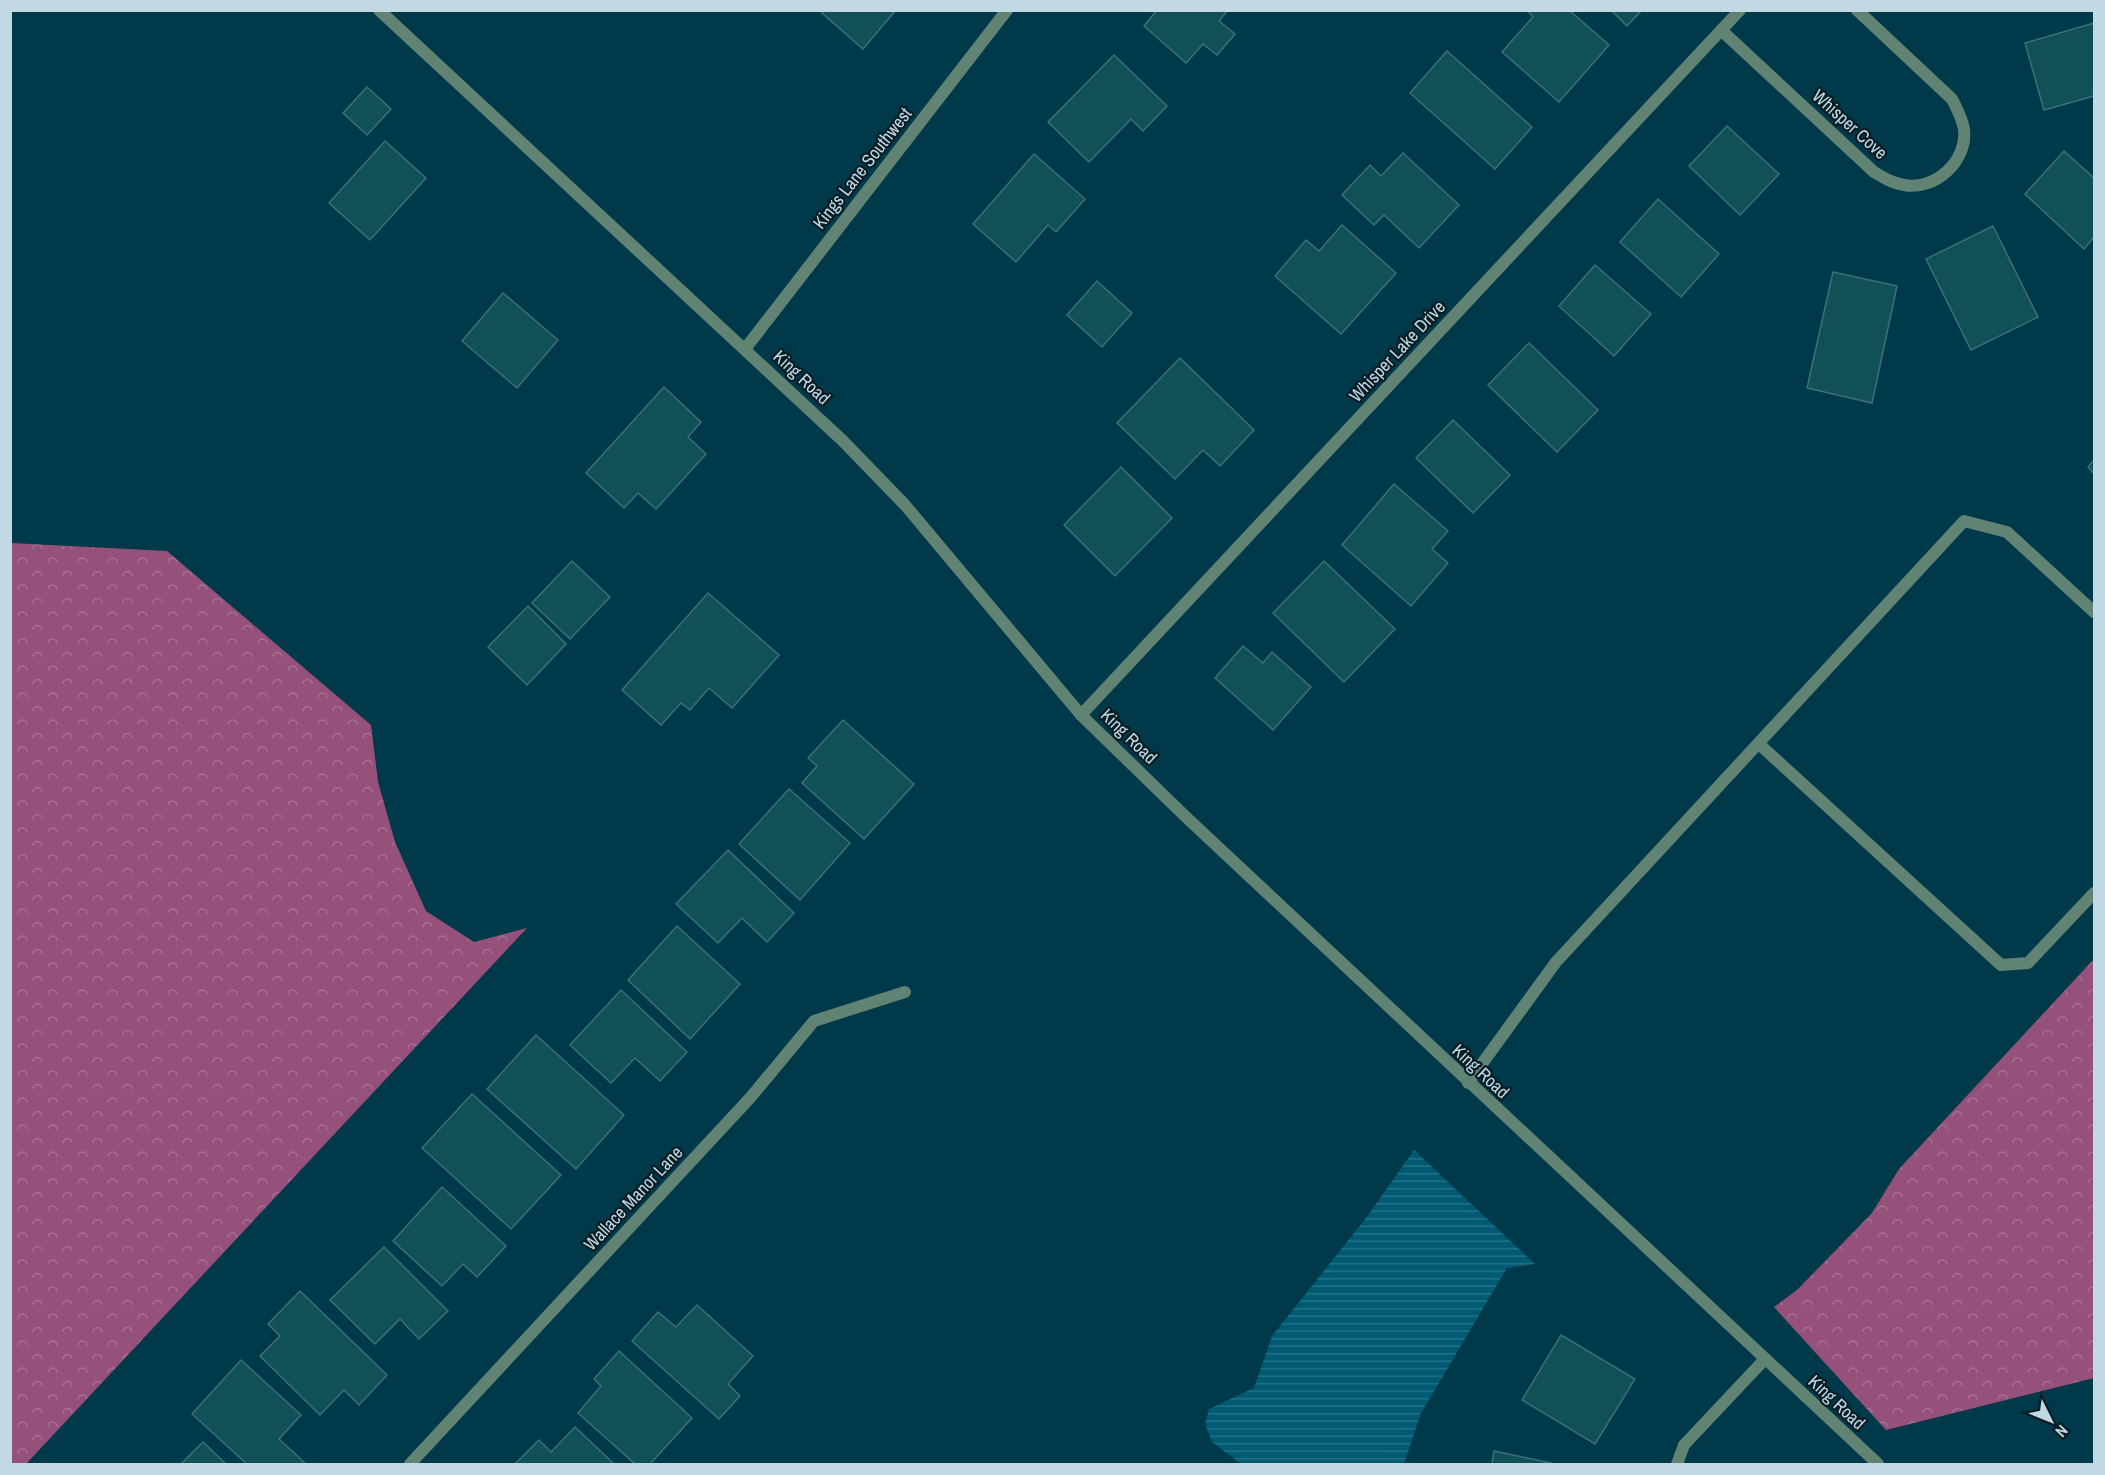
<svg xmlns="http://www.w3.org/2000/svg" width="2105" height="1475" font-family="'Archivo Narrow',sans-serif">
<defs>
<pattern id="forest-crowns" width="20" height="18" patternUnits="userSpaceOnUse" patternTransform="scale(1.5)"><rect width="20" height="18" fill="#955179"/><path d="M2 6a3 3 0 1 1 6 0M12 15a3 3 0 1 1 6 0" fill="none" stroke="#a67292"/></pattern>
<pattern id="water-rules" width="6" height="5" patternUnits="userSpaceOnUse" patternTransform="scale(1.5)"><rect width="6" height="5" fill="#005a73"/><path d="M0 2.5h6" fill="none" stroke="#237187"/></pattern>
</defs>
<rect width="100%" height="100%" fill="#00394a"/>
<g fill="url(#forest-crowns)">
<path d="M11,543L167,551L371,725L378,782L395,842L426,911L474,942L527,928L26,1464H10Z"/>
<path d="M2094,959V1378L1886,1430L1774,1307L1797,1290L1872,1213L1899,1169Z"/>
</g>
<path fill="url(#water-rules)" d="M1414,1150L1535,1264L1507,1268L1421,1413L1404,1464H1241L1212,1442L1205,1424L1209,1409L1254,1388L1272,1336L1366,1218Z"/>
<g fill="#115056" stroke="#387278" stroke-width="1.5">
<path d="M824,10H896L863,49L822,13Z"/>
<path d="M1157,10H1228L1219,21L1235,34L1217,55L1203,44L1186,63L1144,26Z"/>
<path d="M1527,10H1569L1609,45L1559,102L1502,52L1533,17Z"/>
<path d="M1611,10H1642L1627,26Z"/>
<path d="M2094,23V96L2044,110L2025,43Z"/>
<path d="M1447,51L1532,127L1495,169L1410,93Z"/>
<path d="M1114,55L1167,106L1143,131L1131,119L1089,162L1048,122Z"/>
<path d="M367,87L391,109L367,135L343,113Z"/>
<path d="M1727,126L1779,174L1740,215L1689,166Z"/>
<path d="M385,141L426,178L370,240L329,203Z"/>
<path d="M2064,151L2094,178V237L2084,249L2025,194Z"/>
<path d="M1403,153L1459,205L1419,248L1384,215L1374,225L1342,195L1370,165L1381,176Z"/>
<path d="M1034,154L1085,199L1056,232L1048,225L1016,262L973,224Z"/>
<path d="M1658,199L1719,254L1681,297L1620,242Z"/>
<path d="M1342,225L1396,273L1341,334L1275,276L1306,240L1319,251Z"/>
<path d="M1993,226L2038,317L1971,350L1926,259Z"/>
<path d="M1595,265L1651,314L1614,356L1559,306Z"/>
<path d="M1833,272L1897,286L1872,403L1807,388Z"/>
<path d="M1097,281L1132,313L1102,347L1067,315Z"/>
<path d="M503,293L558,340L517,388L462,341Z"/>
<path d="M1529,343L1598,410L1557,452L1488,385Z"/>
<path d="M1180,358L1254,430L1220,466L1203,450L1175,479L1117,423Z"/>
<path d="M664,387L701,422L688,437L706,454L656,509L638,493L624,508L586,473Z"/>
<path d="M1453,420L1510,475L1473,513L1416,458Z"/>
<path d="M2094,460V474L2088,467Z"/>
<path d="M1121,467L1172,518L1115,576L1064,525Z"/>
<path d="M1394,484L1448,531L1432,549L1448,563L1411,606L1342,545Z"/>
<path d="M572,561L610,597L570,639L532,603Z"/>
<path d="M1324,561L1395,629L1344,682L1273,613Z"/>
<path d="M708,593L779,655L732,708L709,688L690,710L681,703L661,725L622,690Z"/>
<path d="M528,606L566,644L527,685L488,647Z"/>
<path d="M1243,646L1263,663L1272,652L1311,687L1273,730L1215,678Z"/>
<path d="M843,720L914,784L864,839L802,783L817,766L808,758Z"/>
<path d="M789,789L850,843L800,900L739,844Z"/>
<path d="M728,850L794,913L767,942L742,918L718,943L676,904Z"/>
<path d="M677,926L740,984L690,1039L628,980Z"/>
<path d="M621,990L687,1052L660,1081L635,1058L611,1083L570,1045Z"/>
<path d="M536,1035L624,1115L576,1169L487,1089Z"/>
<path d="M472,1094L561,1175L511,1229L422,1148Z"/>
<path d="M442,1187L506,1246L477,1277L463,1264L442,1286L393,1241Z"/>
<path d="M384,1247L448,1311L419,1339L400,1319L375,1344L330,1300Z"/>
<path d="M300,1291L387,1375L359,1405L344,1390L320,1415L260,1356L280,1336L268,1324Z"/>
<path d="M697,1305L753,1356L728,1384L740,1396L719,1419L632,1341L658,1312L676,1327Z"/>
<path d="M1561,1335L1635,1379L1595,1444L1522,1400Z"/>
<path d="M619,1351L692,1418L650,1464H635L578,1413L601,1386L594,1379Z"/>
<path d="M241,1360L301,1415L279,1439L305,1463L303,1464H247L192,1414Z"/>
<path d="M575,1427L614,1464H515L539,1440L551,1452Z"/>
<path d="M203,1442L226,1464H181Z"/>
<path d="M1494,1451L1551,1463L1550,1464H1492Z"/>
</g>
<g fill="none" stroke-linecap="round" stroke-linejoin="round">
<g stroke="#608373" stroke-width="12">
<path d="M1759,744L2001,965L2028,963L2094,893"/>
<path d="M1468,1083L1556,962L1964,521L2007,532L2094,612"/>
</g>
<g stroke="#608373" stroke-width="12">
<path d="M1721,30L1874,172C1884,178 1892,183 1904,185C1935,191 1968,161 1964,129C1962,118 1957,109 1952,99L1857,10"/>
<path d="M745,349L1007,10"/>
<path d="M1081,715L1740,10"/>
<path d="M410,1464L750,1098L814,1021L905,992"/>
<path d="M1677,1464L1684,1445L1765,1359"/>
</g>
<path stroke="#608373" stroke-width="12" d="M379,10L843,441L905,505L1081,715L1187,818L1878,1464"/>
</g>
<g text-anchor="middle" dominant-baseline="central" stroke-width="4.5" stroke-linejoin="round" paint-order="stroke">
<g font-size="18" fill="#c0d9e3" stroke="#091d25">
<text transform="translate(1850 124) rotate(42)">Whisper Cove</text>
<text transform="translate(862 168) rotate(-52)">Kings Lane Southwest</text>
<text transform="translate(1397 351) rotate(-47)">Whisper Lake Drive</text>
<text transform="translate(802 377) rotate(43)">King Road</text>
<text transform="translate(1129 736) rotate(44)">King Road</text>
<text transform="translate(1481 1071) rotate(43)">King Road</text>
<text transform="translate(633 1198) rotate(-47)">Wallace Manor Lane</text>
<text transform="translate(1837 1402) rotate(43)">King Road</text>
</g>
</g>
<rect width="2105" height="1475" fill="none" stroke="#c0d9e3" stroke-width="24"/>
<g transform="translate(2051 1421) rotate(133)" stroke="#091d25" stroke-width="4.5" paint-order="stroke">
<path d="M0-4.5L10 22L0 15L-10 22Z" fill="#c0d9e3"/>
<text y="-9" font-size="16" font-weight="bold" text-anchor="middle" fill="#c0d9e3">N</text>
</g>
</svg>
